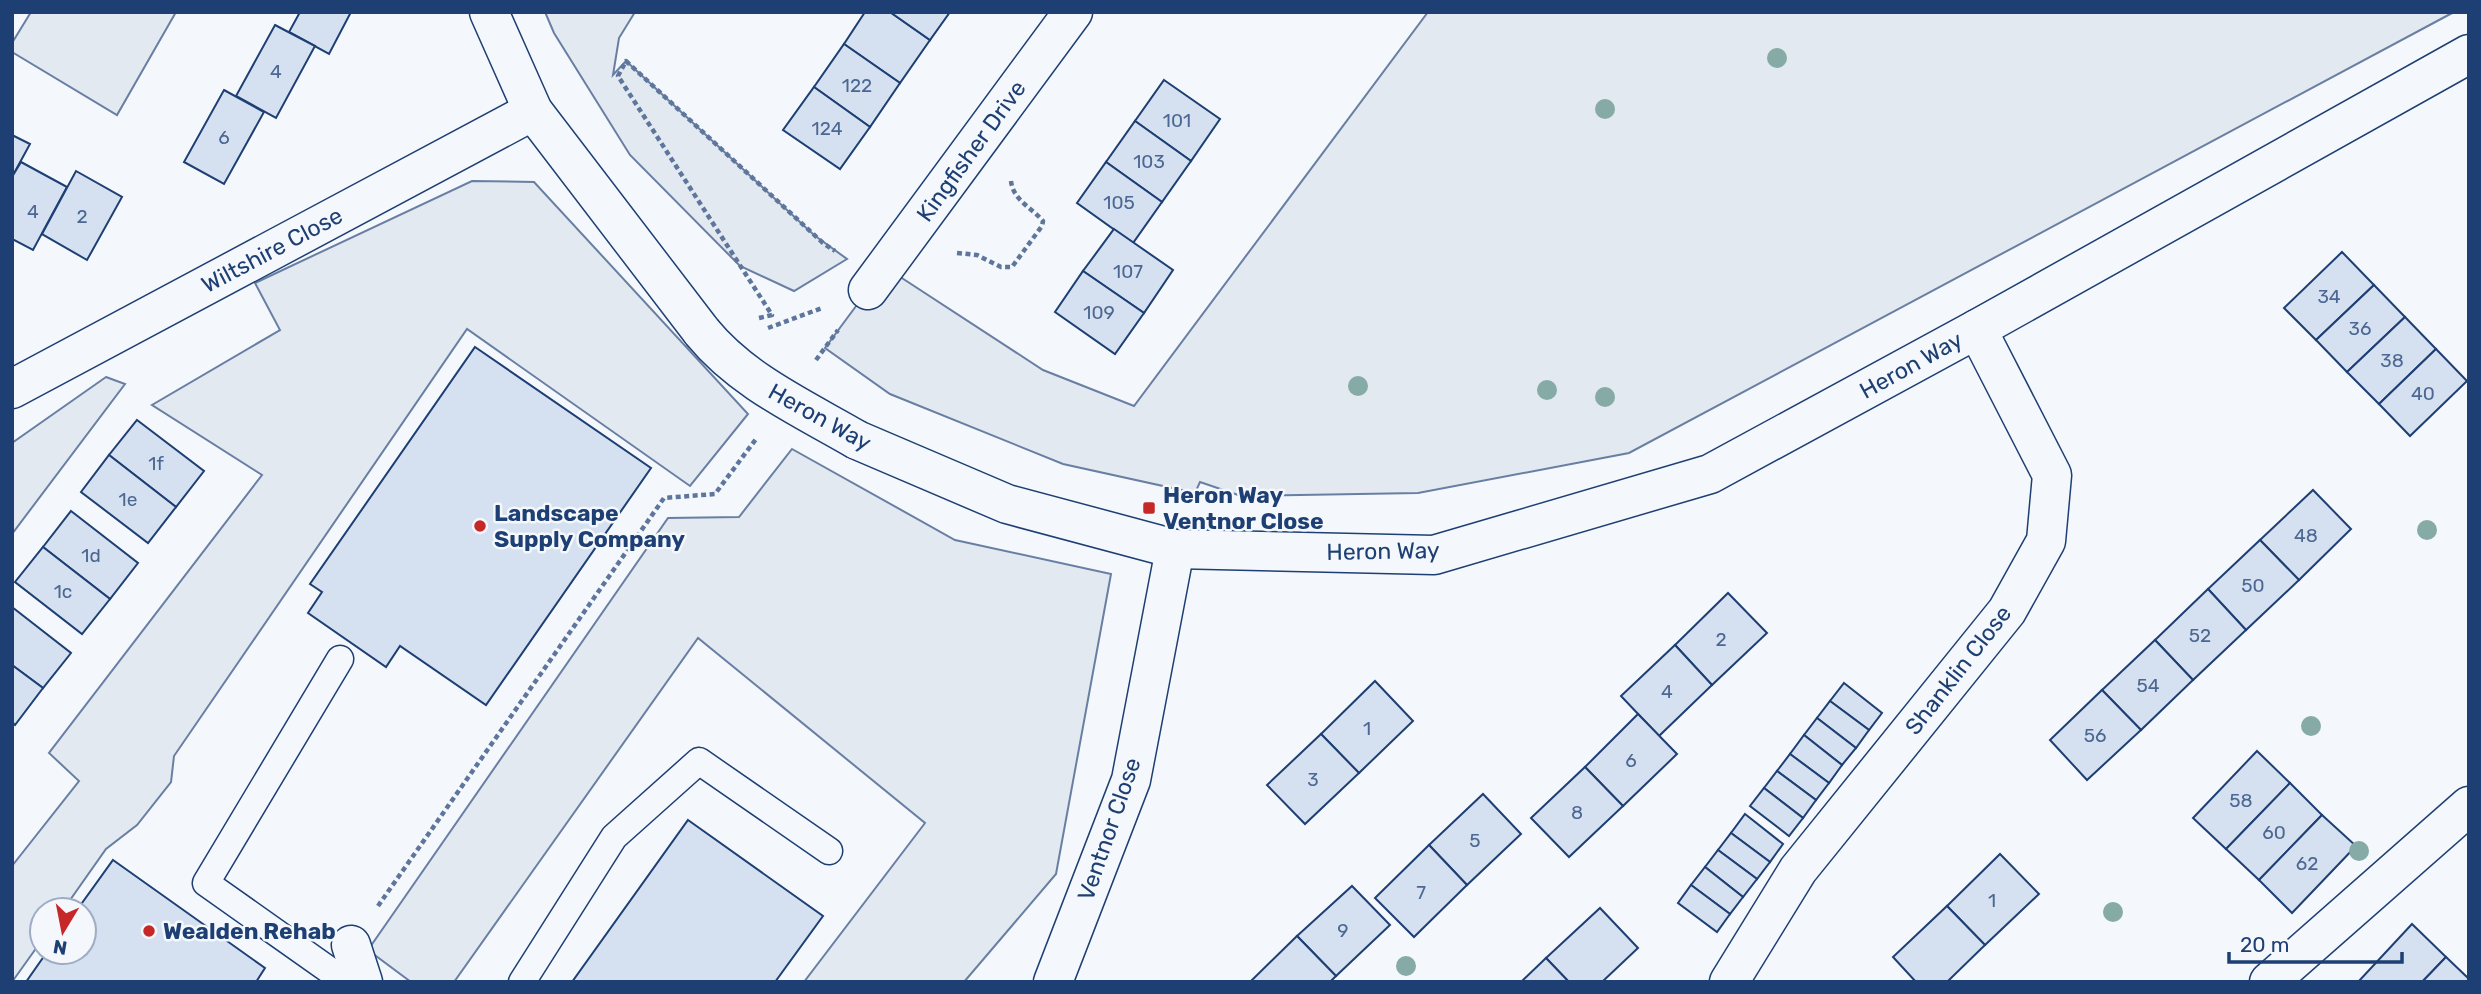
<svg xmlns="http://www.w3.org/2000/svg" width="2481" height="994" font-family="Rubik,sans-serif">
<rect width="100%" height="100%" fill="#f4f7fb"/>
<g fill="#e3e9f0" stroke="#687fa3" stroke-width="2">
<path d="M31,12H176L117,115L12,52V43Z"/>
<path d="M545,12H635L619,38L613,75L626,61L814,235L847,259L794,291L740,266L630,155L554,33Z"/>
<path d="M1428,12H2454L1629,453L1418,493L1241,496L1200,482L1195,493L1063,464L890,394L825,348L885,267L1043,370L1134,406Z"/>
<path d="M472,181L534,182L748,414L690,486L467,329L174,756L171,782L137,825L106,849L63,910H42V940L12,982V866L79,781L49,753L262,475L152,405L280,330L255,283Z"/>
<path d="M106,377L125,384L12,534V443Z"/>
<path d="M792,449L955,540L1111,574L1056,874L964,982H804L925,823L698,638L454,982H411L368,950L668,518L739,517Z"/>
</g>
<g fill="#d5e0f0" stroke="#1d3f73" stroke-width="2">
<path d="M300,12H351L329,54L289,32Z"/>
<path d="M865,12H890L930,40L900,83L844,44Z"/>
<path d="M890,12H950L930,40Z"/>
<path d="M275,25L315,46L276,118L236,96Z"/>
<path d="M844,44L900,83L870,127L814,87Z"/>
<path d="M1164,80L1220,119L1191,161L1135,121Z"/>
<path d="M814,87L870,127L840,169L783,130Z"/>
<path d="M224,90L264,112L224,184L184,162Z"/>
<path d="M1135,121L1191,161L1162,202L1106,162Z"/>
<path d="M12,135L30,144L12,177Z"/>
<path d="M21,162L67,187L33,250L12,239V177Z"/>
<path d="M1106,162L1162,202L1133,243L1077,203Z"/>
<path d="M76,171L122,197L87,260L42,234Z"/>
<path d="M1114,229L1173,270L1144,313L1083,271Z"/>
<path d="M2342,252L2374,285L2316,340L2284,308Z"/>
<path d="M1083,271L1144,313L1115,354L1055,312Z"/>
<path d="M2374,285L2405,317L2347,372L2316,340Z"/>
<path d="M2405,317L2436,349L2379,404L2347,372Z"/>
<path d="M475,347L651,468L486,705L400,646L386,667L308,613L322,592L310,584Z"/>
<path d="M2436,349L2467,381L2410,436L2379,404Z"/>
<path d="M137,420L204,471L176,507L109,455Z"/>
<path d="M109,455L176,507L148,543L81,492Z"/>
<path d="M2313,490L2351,529L2299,580L2260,540Z"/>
<path d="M71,511L138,563L110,599L43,547Z"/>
<path d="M2260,540L2299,580L2246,630L2208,589Z"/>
<path d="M43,547L110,599L82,634L15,582Z"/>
<path d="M2208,589L2246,630L2193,680L2155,640Z"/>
<path d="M1728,593L1767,633L1712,685L1675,645Z"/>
<path d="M12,607L71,653L43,688L12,665Z"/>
<path d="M2155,640L2193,680L2141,730L2102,690Z"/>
<path d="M1675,645L1712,685L1659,736L1621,696Z"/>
<path d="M12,665L43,688L15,725L12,722Z"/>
<path d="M1375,681L1413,721L1359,773L1321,734Z"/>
<path d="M1844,683L1882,713L1869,730L1830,701Z"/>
<path d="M2102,690L2141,730L2087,780L2050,740Z"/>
<path d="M1830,701L1869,730L1856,748L1817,718Z"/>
<path d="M1638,714L1677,754L1623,806L1585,767Z"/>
<path d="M1817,718L1856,748L1842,765L1804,735Z"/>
<path d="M1321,734L1359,773L1305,824L1267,785Z"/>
<path d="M1804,735L1842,765L1829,783L1790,754Z"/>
<path d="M2257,751L2290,783L2226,849L2193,818Z"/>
<path d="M1790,754L1829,783L1816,800L1777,771Z"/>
<path d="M1585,767L1623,806L1569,857L1531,818Z"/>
<path d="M1777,771L1816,800L1803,818L1764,788Z"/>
<path d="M2290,783L2322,815L2259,880L2226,849Z"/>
<path d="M1764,788L1803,818L1789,836L1750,806Z"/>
<path d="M1483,794L1521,834L1467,885L1429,845Z"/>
<path d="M1745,814L1783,844L1770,862L1731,833Z"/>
<path d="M2322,815L2356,846L2292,913L2259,880Z"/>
<path d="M688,820L823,916L775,982H572Z"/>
<path d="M1731,833L1770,862L1757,879L1718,850Z"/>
<path d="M1429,845L1467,885L1414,937L1375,898Z"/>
<path d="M1718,850L1757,879L1743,897L1705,867Z"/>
<path d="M2000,854L2039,894L1985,945L1947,906Z"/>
<path d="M113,860L265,968L256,982H26L47,952H84V910H77Z"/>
<path d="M1705,867L1743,897L1730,914L1691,885Z"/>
<path d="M1691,885L1730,914L1717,932L1678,903Z"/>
<path d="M1352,886L1390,925L1336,976L1297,936Z"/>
<path d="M1947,906L1985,945L1947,982H1916L1893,957Z"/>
<path d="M1600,908L1638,948L1602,982H1569L1546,958Z"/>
<path d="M2412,924L2446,957L2422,982H2358Z"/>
<path d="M1297,936L1336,976L1330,982H1250Z"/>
<path d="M2446,957L2469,979V982H2422Z"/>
<path d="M1546,958L1569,982H1521Z"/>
</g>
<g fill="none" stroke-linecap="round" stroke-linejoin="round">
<defs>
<g id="service">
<path d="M340,659L206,883L346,982"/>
<path d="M522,982L614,837L699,761L829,851"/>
</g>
<g id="minor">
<path d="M489,12L533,111L702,332"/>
<path d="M868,290L1073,12"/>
<path d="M12,389L533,111"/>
<path d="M857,440L1007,504L1175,549L1434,555L1710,474L1977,329L2469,54"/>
<path d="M351,945L363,982"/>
<path d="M1053,982L1131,780L1175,549"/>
<path d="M1729,982L1798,870L2007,611L2046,541L2052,475L1977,329"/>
<path d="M2269,982L2469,806"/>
</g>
</defs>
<use href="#service" stroke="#1d3f73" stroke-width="29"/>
<use href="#minor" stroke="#1d3f73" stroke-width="41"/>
<g stroke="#5e769c" stroke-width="4.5" stroke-dasharray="5 3.5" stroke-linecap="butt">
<path d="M957,253L977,255L1001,267H1012L1042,226L1043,221C1032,208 1013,200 1011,181"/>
<path d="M759,318L772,315L618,76L626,61L823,243L835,251"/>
<path d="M768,328L822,308"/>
<path d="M816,360L838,330"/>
<path d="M378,906L664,498L715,494L756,439"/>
</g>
<use href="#service" stroke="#f4f7fb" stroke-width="26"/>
<use href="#minor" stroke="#f4f7fb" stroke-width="38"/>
<defs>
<path id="minor-bridge" d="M702,332C742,381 802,408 857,440"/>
</defs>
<use href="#minor-bridge" stroke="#1d3f73" stroke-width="41" stroke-linecap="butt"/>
<use href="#minor-bridge" stroke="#f4f7fb" stroke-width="38"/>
</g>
<g fill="#86aba6">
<circle cx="1777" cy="58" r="10"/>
<circle cx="1605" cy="109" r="10"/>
<circle cx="1358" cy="386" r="10"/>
<circle cx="1547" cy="390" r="10"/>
<circle cx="1605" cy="397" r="10"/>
<circle cx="2427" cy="530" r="10"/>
<circle cx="2311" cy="726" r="10"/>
<circle cx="2359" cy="851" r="10"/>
<circle cx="2113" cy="912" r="10"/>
<circle cx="1406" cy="966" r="10"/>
</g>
<g fill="#c62828" stroke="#f4f7fb" stroke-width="2.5">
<rect x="1142" y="501" width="14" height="14" rx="3.5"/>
<circle cx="480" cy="526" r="7"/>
<circle cx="149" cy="931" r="7"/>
</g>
<g text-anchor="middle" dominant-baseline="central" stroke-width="5" stroke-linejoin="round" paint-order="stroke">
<g font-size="19" fill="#4b6792">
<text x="276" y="71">4</text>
<text x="857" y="85">122</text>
<text x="1177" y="120">101</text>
<text x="827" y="128">124</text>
<text x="224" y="137">6</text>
<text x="1149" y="161">103</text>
<text x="1119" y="202">105</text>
<text x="33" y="211">4</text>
<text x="82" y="216">2</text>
<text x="1128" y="271">107</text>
<text x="2329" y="296">34</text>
<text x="1099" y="312">109</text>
<text x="2360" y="328">36</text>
<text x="2392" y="360">38</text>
<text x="2423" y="393">40</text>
<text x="156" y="463">1f</text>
<text x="128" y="499">1e</text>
<text x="2306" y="535">48</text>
<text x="91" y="555">1d</text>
<text x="2253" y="585">50</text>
<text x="63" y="591">1c</text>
<text x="2200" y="635">52</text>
<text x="1721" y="639">2</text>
<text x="2148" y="685">54</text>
<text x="1667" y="691">4</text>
<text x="1367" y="728">1</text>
<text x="2095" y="735">56</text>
<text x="1631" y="760">6</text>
<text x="1313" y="779">3</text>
<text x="2241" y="800">58</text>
<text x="1577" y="812">8</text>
<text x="2274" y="832">60</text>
<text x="1475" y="840">5</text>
<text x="2307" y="863">62</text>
<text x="1421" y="892">7</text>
<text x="1992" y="900">1</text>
<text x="1343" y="930">9</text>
</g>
<g font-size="23" fill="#1d3f73" stroke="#f4f7fb">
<text transform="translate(971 151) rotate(-54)">Kingfisher Drive</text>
<text transform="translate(272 250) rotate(-28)">Wiltshire Close</text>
<text transform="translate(1911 365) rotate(-29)">Heron Way</text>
<text transform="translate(820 417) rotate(29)">Heron Way</text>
<text transform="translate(1383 551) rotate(-1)">Heron Way</text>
<text transform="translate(1958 670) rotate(-52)">Shanklin Close</text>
<text transform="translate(1109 829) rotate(-71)">Ventnor Close</text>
</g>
<g font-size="23" font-weight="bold" fill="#1d3f73" stroke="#f4f7fb" text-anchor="start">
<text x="1163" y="495">Heron Way<tspan x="1163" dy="26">Ventnor Close</tspan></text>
<text x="494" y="513">Landscape<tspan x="494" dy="26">Supply Company</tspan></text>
<text x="163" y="931">Wealden Rehab</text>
</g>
</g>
<rect width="2481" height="994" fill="none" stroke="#1d3f73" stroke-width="28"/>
<g transform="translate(63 931) rotate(190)"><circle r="33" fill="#f4f7fb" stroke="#9eadc5" stroke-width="2"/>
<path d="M0-5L12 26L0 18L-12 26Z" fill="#c62828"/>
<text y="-10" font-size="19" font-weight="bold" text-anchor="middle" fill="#1d3f73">N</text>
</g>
<path d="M2229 952v10h173v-10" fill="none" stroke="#1d3f73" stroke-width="3.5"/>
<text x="2240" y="952" font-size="21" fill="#1d3f73" stroke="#f4f7fb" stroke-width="5" paint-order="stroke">20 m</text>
</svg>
